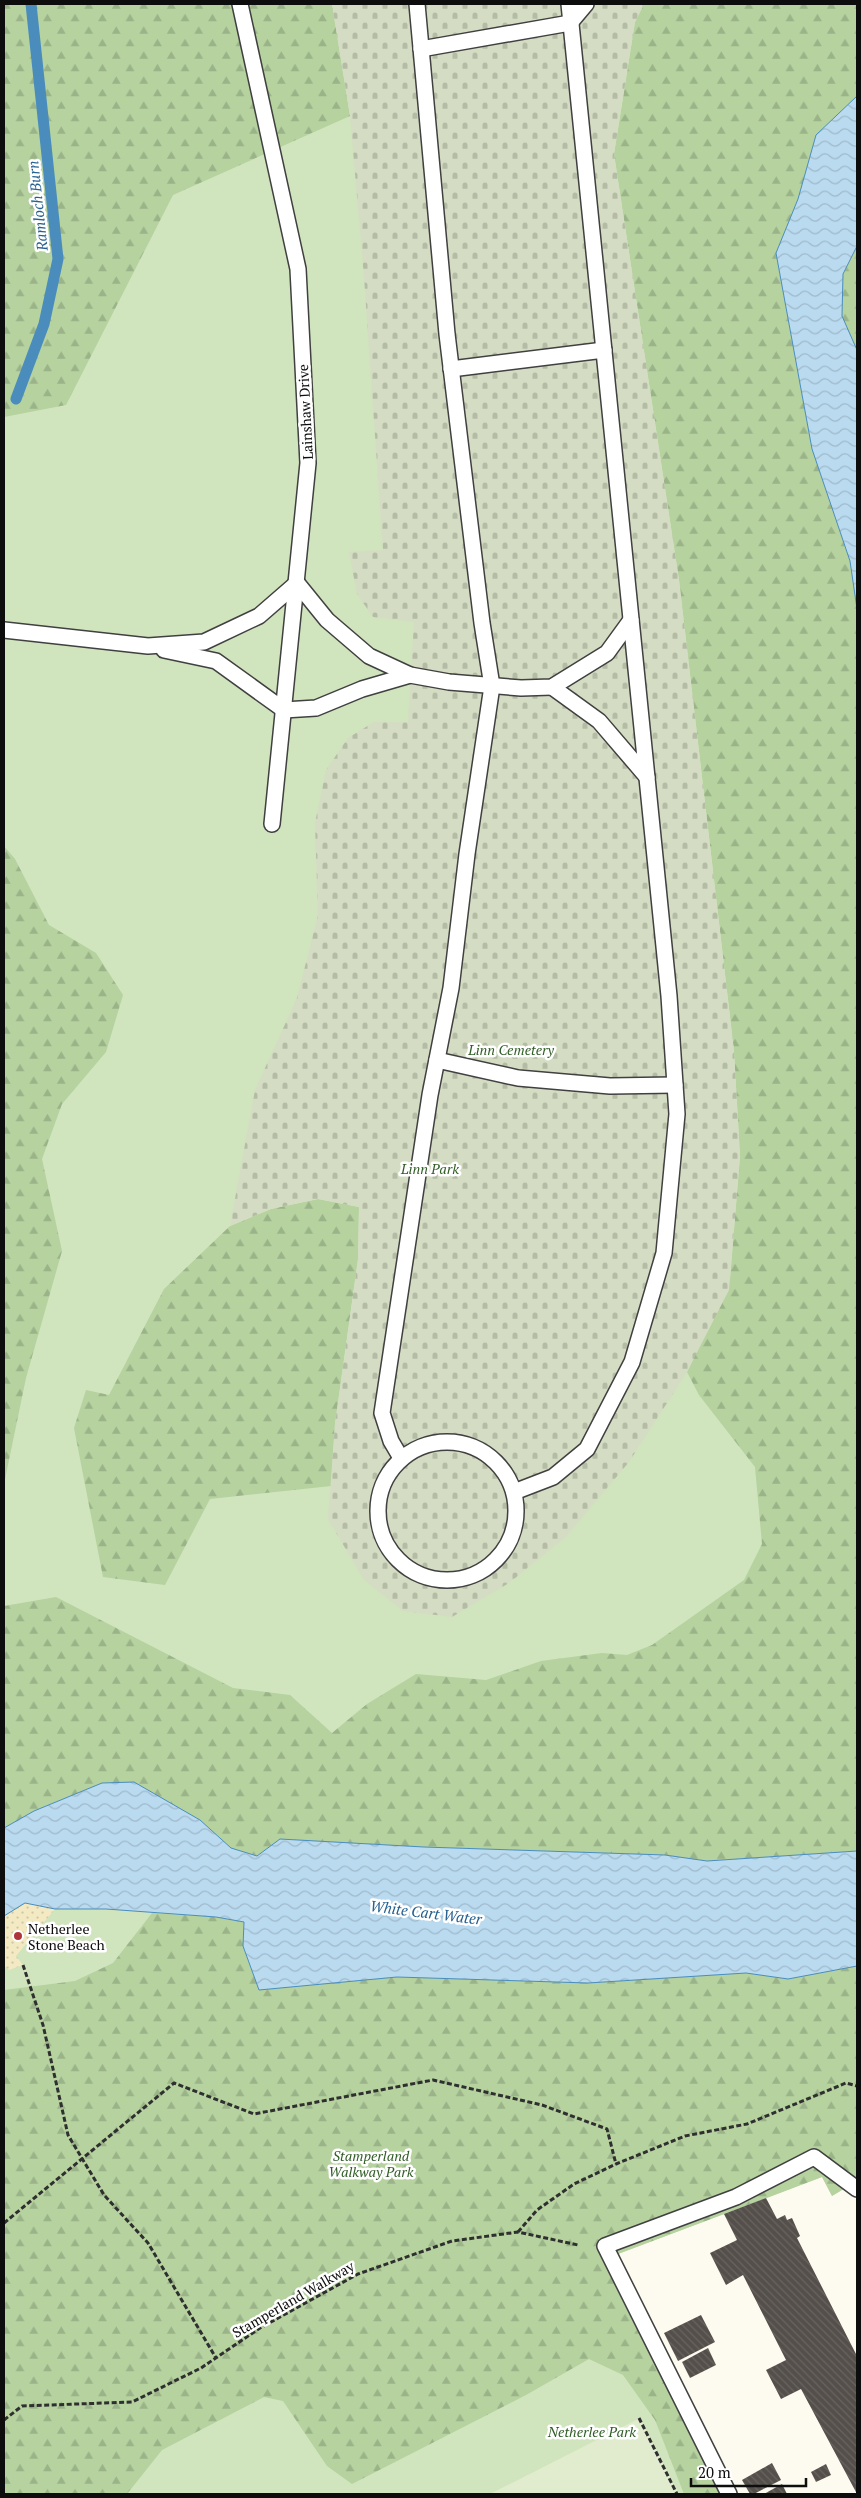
<svg xmlns="http://www.w3.org/2000/svg" width="861" height="2498" font-family="'PT Serif',serif">
<defs>
<pattern id="forest-firs" width="22" height="20" patternUnits="userSpaceOnUse" patternTransform="scale(1.25)"><rect width="22" height="20" fill="#b5d29f"/><path d="M5 1l3.5 6h-7zM16 11l3.5 6h-7z" fill="#9ab388"/></pattern>
<pattern id="sand-dots" width="8" height="8" patternUnits="userSpaceOnUse" patternTransform="scale(1.25)"><rect width="8" height="8" fill="#f3e9c2"/><path d="M2 2h.1M6 6h.1" fill="none" stroke="#cfc7a6" stroke-width="1.8" stroke-linecap="round"/></pattern>
<pattern id="cemetery-stones" width="16" height="16" patternUnits="userSpaceOnUse" patternTransform="scale(1.25)"><rect width="16" height="16" fill="#d4ddc3"/><path d="M2 7V4a2 2 0 0 1 4 0v3zM10 15v-3a2 2 0 0 1 4 0v3z" fill="#b5bca6"/></pattern>
<pattern id="water-waves" width="16" height="10" patternUnits="userSpaceOnUse" patternTransform="scale(1.25)"><rect width="16" height="10" fill="#badaef"/><path d="M0 5q4-4 8 0t8 0" fill="none" stroke="#9fbacc"/></pattern>
<pattern id="building-back-hatch" width="6" height="6" patternUnits="userSpaceOnUse" patternTransform="scale(1.25)"><rect width="6" height="6" fill="#554f4b"/><path d="M-1 5l2 2M0 0l6 6M5-1l2 2" fill="none" stroke="#686460"/></pattern>
</defs>
<rect width="100%" height="100%" fill="#fdfbf0"/>
<path fill="#d0e4bd" d="M4,4H857V2181L832,2196L822,2177L618,2254L617,2259L607,2263L720,2494H4Z"/>
<g fill="url(#forest-firs)">
<path d="M4,4H332L350,116L173,195L66,405L4,417Z"/>
<path d="M644,4H857V96L816,135L798,199L776,253L812,449L850,561L857,609V1851L707,1861L665,1855L424,1847L280,1839L257,1856L231,1848L200,1820L102,1783L34,1811L4,1828V1606L56,1597L233,1688L290,1695L332,1733L367,1704L416,1674L486,1680L541,1661L602,1653L627,1655L652,1645L744,1580L762,1544L755,1467L699,1395L687,1372L730,1279L740,1156L734,1051L679,580L614,154L635,22Z"/>
<path d="M857,246V350L842,317L843,274Z"/>
<path d="M4,846L15,859L49,925L96,953L123,995L106,1052L62,1104L42,1159L62,1251L26,1378L4,1484Z"/>
<path d="M318,1199L359,1207L358,1259L335,1424L331,1486L210,1499L165,1585L103,1577L74,1428L86,1390L109,1395L164,1289L230,1226L271,1209Z"/>
<path d="M152,1913L216,1917L244,1922L243,1946L259,1990L397,1977L588,1983L746,1973L788,1979L857,1966V2181L832,2196L822,2177L618,2254L617,2259L607,2263L720,2494H684L655,2420L623,2375L589,2359L526,2395L352,2484L327,2466L283,2401L264,2397L162,2450L127,2494H4V1990L75,1981L113,1963Z"/>
</g>
<path fill="url(#sand-dots)" d="M25,1903L55,1909L16,1956L23,1965L9,1970L4,1966V1916Z"/>
<path fill="url(#cemetery-stones)" d="M332,4H644L635,22L614,154L679,580L734,1051L740,1156L729,1290L687,1372L629,1462L566,1537L509,1583L452,1617L403,1611L364,1580L328,1519L335,1424L358,1259L359,1207L318,1199L271,1209L230,1226L255,1090L297,998L318,915L315,823L326,770L348,738L374,722H408L414,622L373,617L357,594L349,552L383,550L364,277L350,116Z"/>
<path fill="#e1ecce" d="M640,2418L679,2494H490Z"/>
<g fill="url(#water-waves)" stroke="#4a8dbd">
<path d="M857,96V246L843,274L842,316L857,350V609L850,561L812,449L776,253L798,199L816,135Z"/>
<path d="M134,1782L200,1820L231,1848L257,1856L280,1839L424,1847L665,1855L707,1861L857,1851V1966L788,1979L746,1973L588,1983L397,1977L259,1990L243,1946L244,1922L216,1917L106,1909H55L25,1903L4,1916V1828L34,1811L102,1783Z"/>
</g>
<g fill="none" stroke-linecap="round" stroke-linejoin="round">
<path stroke="#4a8dbd" stroke-width="11" d="M16,399L44,324L58,259L31,4"/>
</g>
<g fill="url(#building-back-hatch)">
<path d="M766,2198L777,2219L785,2215L787,2220L792,2218L800,2236L797,2238L857,2356V2494L801,2389L781,2399L766,2370L786,2360L743,2275L726,2285L710,2253L737,2240L724,2214Z"/>
<path d="M701,2315L715,2342L678,2361L664,2333Z"/>
<path d="M708,2348L716,2365L690,2378L682,2362Z"/>
<path d="M772,2463L781,2480L754,2494H750L742,2480Z"/>
<path d="M826,2464L831,2475L816,2482L811,2472Z"/>
<path d="M782,2484L787,2494H764Z"/>
</g>
<g fill="none" stroke-linecap="round" stroke-linejoin="round">
<defs>
<g id="service">
<path d="M240,4L298,269L308,463L272,824"/>
<path d="M421,49L570,23L586,4"/>
<path d="M451,369L604,350"/>
<path d="M4,630L148,646L204,642L259,616L297,583L327,620L369,656L410,675L449,682L521,688L552,687L607,653L631,620"/>
<path d="M164,650L216,661L284,710L316,708L362,689L410,675"/>
<path d="M552,687L599,721L647,777"/>
<path d="M437,1060L518,1078L610,1086L675,1085"/>
<circle cx="447" cy="1511" r="69"/>
<path d="M401,1458L391,1441L382,1413L430,1095L451,988L467,854L492,686L482,623L447,334L417,4"/>
<path d="M514,1492L553,1477L587,1449L632,1362L664,1253L677,1114L669,996L569,4"/>
<path d="M729,2494L605,2246L736,2197L814,2157L857,2189"/>
</g>
</defs>
<use href="#service" stroke="#404040" stroke-width="18"/>
<g stroke="#2f2f2f" stroke-width="3" stroke-dasharray="5 2.5" stroke-linecap="butt">
<path d="M23,1965L43,2025L68,2135L104,2195L148,2243L216,2358"/>
<path d="M4,2223L174,2083L254,2114L433,2080L542,2105L607,2129L616,2164"/>
<path d="M518,2232L537,2210L574,2184L616,2164L685,2136L747,2124L846,2083L857,2086"/>
<path d="M639,2418L677,2494"/>
<path d="M4,2420L22,2406L132,2402L201,2368L260,2328L358,2274L452,2241L518,2232L578,2245"/>
</g>
<use href="#service" stroke="#fff" stroke-width="15"/>
</g>
<circle fill="#ac363a" stroke="#fff" stroke-width="2" cx="18" cy="1936" r="5"/>
<g text-anchor="middle" dominant-baseline="central" stroke-width="5" stroke-linejoin="round" paint-order="stroke">
<g font-size="14" fill="#0d0d0d" stroke="#fff">
<text transform="translate(305 412) rotate(-93)">Lainshaw Drive</text>
<text transform="translate(293 2299) rotate(-30)">Stamperland Walkway</text>
</g>
<g font-size="14" font-style="italic" fill="#305d26" stroke="#fff">
<text x="511" y="1049">Linn Cemetery</text>
<text x="430" y="1168">Linn Park</text>
<text x="371" y="2155">Stamperland<tspan x="371" dy="16">Walkway Park</tspan></text>
<text x="592" y="2431">Netherlee Park</text>
</g>
<g font-size="14" fill="#0d0d0d" stroke="#fff" text-anchor="start">
<text x="28" y="1928">Netherlee<tspan x="28" dy="16">Stone Beach</tspan></text>
</g>
<g font-size="15" font-style="italic" fill="#266090" stroke="#fff">
<text transform="translate(37 206) rotate(-96)">Ramloch Burn</text>
<text transform="translate(426 1912) rotate(7)">White Cart Water</text>
</g>
</g>
<rect width="861" height="2498" fill="none" stroke="#0d0d0d" stroke-width="10"/>
<path d="M691 2478v8h115v-8" fill="none" stroke="#0d0d0d" stroke-width="2.5"/>
<text x="698" y="2478" font-size="15" fill="#0d0d0d" stroke="#ffffff" stroke-width="4" paint-order="stroke">20 m</text>
</svg>
